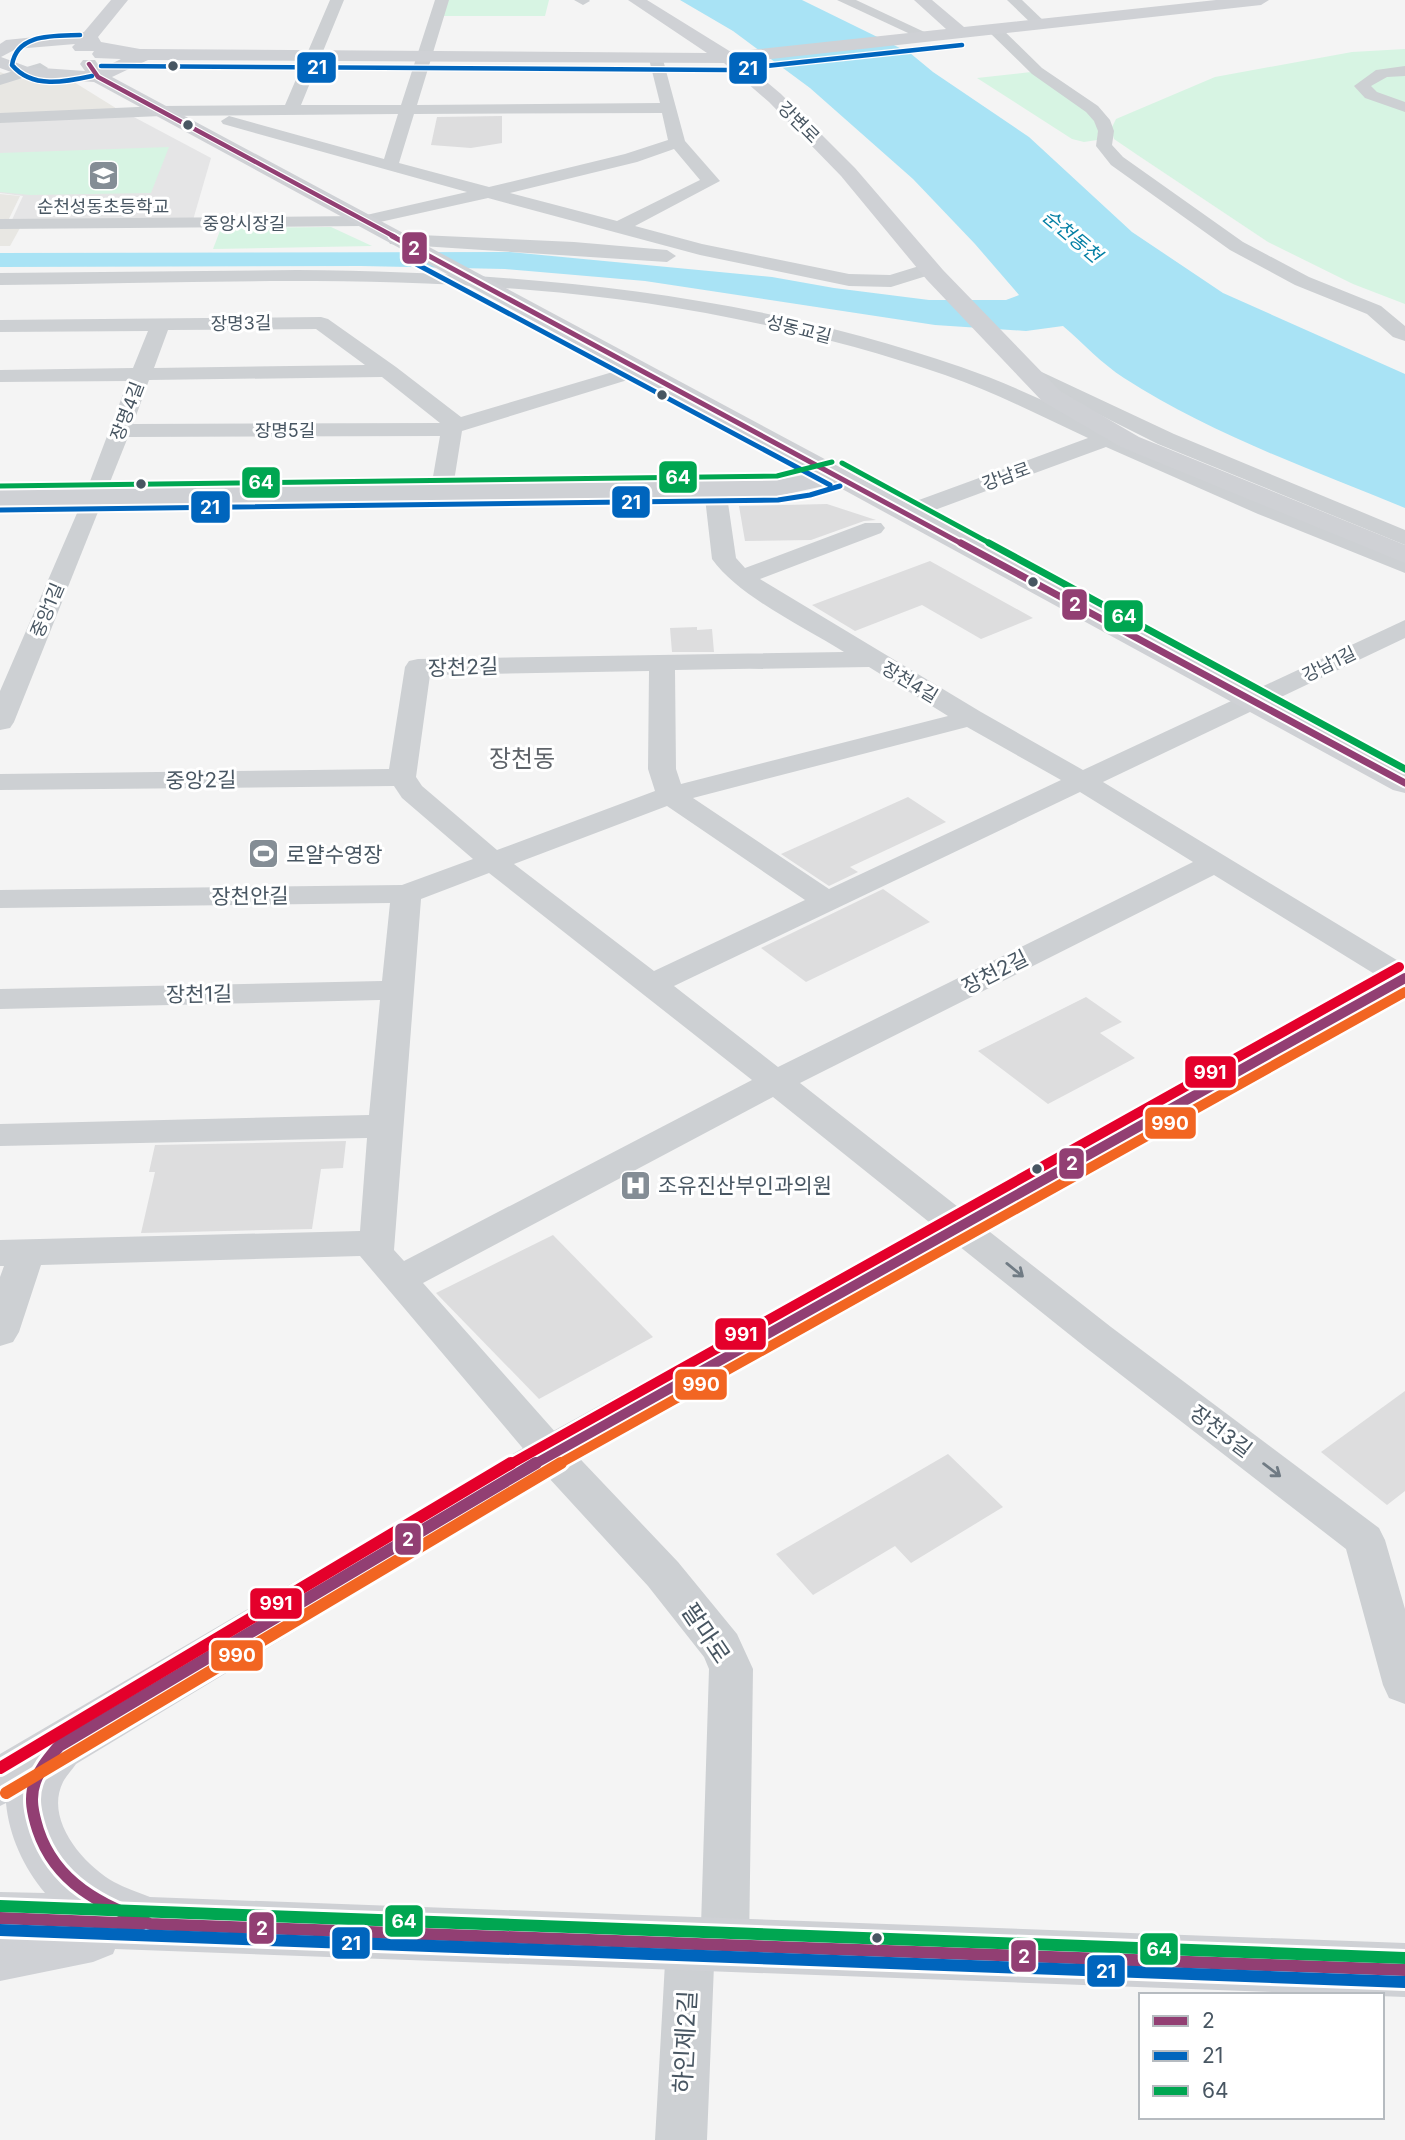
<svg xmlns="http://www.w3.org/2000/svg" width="1405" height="2140" font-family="Inter,'Noto Sans KR',sans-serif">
<rect width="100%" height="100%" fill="#f4f4f4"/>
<g fill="#e8e7e3">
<path d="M0,72L18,79H69L127,115L0,120Z"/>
<path d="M0,194L20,196L5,227L20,228L10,246H0Z"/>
</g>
<path fill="#e5e5e6" d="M132,116L211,158L193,220L11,222L23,196L0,193V121Z"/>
<g fill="#d7f4e3">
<path d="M447,0H549L545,16H443Z"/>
<path d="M1405,49V304L1353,284L1268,242L1136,154L1114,139L1111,129L1116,119L1215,77L1352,52Z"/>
<path d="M1031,72L1085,108L1099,127L1097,140L1084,142L1072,139L977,78Z"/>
<path d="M169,147L151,193L30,195L0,192V153Z"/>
<path d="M331,227L372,246L213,249L221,228Z"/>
</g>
<path fill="#a9e3f5" d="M680,0H802L910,53L933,72L1029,137L1132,232L1223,293L1405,374V508C1310,469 1211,434 1124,378C1102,364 1083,343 1063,326L1026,331L935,325L645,281L505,269L361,266L0,267V253L510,252L772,277L834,288L929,300H1006L1019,295L975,244L913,179L810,88L733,31Z"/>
<g fill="#ddddde">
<path d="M502,116V143L471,148L431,145L437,117Z"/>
<path d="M827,504L876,520L864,521L811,540L745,541L739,506Z"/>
<path d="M930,561L1033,618L981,639L922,605L855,631L812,605Z"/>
<path d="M697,627V630L712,629L714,652H672L670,628Z"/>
<path d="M908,797L946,822L850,867L858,872L829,886L781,854Z"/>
<path d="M883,889L930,922L806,982L761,948Z"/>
<path d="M1086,997L1122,1022L1100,1033L1135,1058L1048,1104L978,1051Z"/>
<path d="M346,1141L343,1168L321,1169L312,1229L141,1233L155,1172H149L155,1145Z"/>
<path d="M553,1235L653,1337L539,1399L436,1293Z"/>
<path d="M1405,1391V1491L1387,1505L1321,1452Z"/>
<path d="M948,1454L1003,1507L911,1563L895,1546L813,1595L776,1554Z"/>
</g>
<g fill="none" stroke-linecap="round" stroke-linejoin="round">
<g fill="#cdd0d3" fill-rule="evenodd">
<path d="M330,0H344L301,105H401L435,0H449L417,105L660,103L649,59L652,56H662L685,141L720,181L635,226L702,244L849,274L890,275L929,263L938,269L936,273L891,287L849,286L700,255L488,198L362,226L0,229V219L362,216L467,192L223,124L221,121L229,116L384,159L398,114L161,116L0,123V113L161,106L285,105ZM662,113L668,140L625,154L489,187L399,163L414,114ZM674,149L700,180L617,221L510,193L637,162Z"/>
<path d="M574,0H589L590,1L583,5Z"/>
<path d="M837,0H856L933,36L926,40L921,39Z"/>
<path d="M1007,0H1022L1047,24L1045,27H1035Z"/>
<path d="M994,25L999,26L1042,68L1098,106L1110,120L1114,131L1112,145L1123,157L1243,242L1309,277L1381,306L1405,326V341L1393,337L1367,314L1295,285L1230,250L1111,165L1096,146L1098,131L1094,121L1086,112L1032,74L989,32L987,29L989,26Z"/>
<path d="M40,63L48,68L45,71L0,85V75Z"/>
<path d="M1405,66V76L1387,77L1371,86L1377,92L1405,102V112L1365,98L1354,86L1376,70Z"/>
<path d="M397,234L574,242L667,250L676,256L667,262L390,244L388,240L390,236Z"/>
<path d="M297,270C523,272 746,292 961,367C1022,388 1079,418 1137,444C1225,484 1315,521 1405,557V573L1258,514L1106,447L913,518H897L893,513L897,508L1088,438C1041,416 994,392 945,375C812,330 670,301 530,290C354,275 177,283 0,285V273Z"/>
<path d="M321,317L328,319L396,367L461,417L633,366H647L650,370L647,374L462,431L452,494L449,499H433L430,494L440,436L128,437L14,722L10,728L0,730V691L84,497L128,381L0,382V370L133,368L148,331L0,332V320ZM316,329L365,365L154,368L168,330ZM382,377L440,423L133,424L149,380Z"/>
<path d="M1031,367L1174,434L1405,530V545L1158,444L1024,377L1021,373L1024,369Z"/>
<path d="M715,482L723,484L726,489L736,558L745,568L865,523H881L885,528L881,533L760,579L981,712L1083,770L1405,620V638L1103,782L1405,965V989L1394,986L1214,875L800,1083L1111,1327L1379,1528L1385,1540L1405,1609V1704L1389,1698L1383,1685L1346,1549L1085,1347L773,1097L423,1283L565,1443L678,1562L737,1634L753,1669L749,1946L742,1962L725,1969L714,1965L707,2140H655L666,1945L673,1929L690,1922L701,1926L709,1669L704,1657L648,1586L537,1465L360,1256L41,1265L19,1332L13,1342L0,1346V1277L4,1266H0V1240L360,1231L367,1138L0,1146V1124L369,1115L380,1000L0,1009V989L382,981L390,903L0,908V890L402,885L473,859L402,798L394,786L0,790V774L389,769L405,667L409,661L418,659L844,652C804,627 738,596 712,559L704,489L707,484ZM869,667L948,716L681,784L676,769L675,670ZM649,671L648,769L655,791L497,850L422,786L416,777L430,675ZM967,727L1061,780L829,889L693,798ZM1080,792L1193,862L778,1067L674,986ZM667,806L805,900L654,971L514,864ZM489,873L752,1080L404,1261L394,1250L421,899Z"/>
</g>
<g fill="#cfd1d5" fill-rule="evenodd">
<path d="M111,0H128L98,37L101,42L140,49L707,53L628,0H647L731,52L946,29L914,0H932L964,27L1216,0H1269L1261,5L743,62L781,94L855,168L943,270L1060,391L1139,437L1405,545V563L1121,447L1042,401L927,280L841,176L769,102L724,63L148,60L112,77L1405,770V793L1393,790L833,484L778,496L0,506V490L778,480L813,473L94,82L25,77L0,68V44L6,40L84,32ZM75,44L72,47L75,51H94L92,54L95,58L121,59L101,69L95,60H83L80,64L85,71L28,67L1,57L16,49Z"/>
<path d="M1405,967V993L567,1467L76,1764C72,1770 66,1776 63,1782C44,1820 84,1865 114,1882C125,1888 138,1892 150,1897L1405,1943V1997L115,1949L113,1954L93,1962L0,1981V1892L45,1893C24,1868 9,1836 6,1803L0,1806V1754L535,1441L1392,970Z"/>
</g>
<defs>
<path id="bus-1-far4" d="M89,64L98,77L395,237"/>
<path id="bus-1-far3" d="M392,236L964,545"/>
<path id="bus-1-far2" d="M961,543L1405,783"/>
<path id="bus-1-far1" d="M533,1465L1405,978"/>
<g id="bus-1">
<path d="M536,1463L59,1746C50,1757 40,1768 35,1782C29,1798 33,1814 38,1830C56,1884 101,1904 150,1924L1405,1970"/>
<path d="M0,1918L142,1924"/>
</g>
<g id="bus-2-far2">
<path d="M80,35C54,36 17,33 12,65C32,89 65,82 92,76"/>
<path d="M101,66L728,70L962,45"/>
</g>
<g id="bus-2-far1">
<path d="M405,258L830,485"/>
<path d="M0,510L778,500L810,495L840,486"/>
</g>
<path id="bus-2" d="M0,1930L1405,1982"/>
<g id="bus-3-far2">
<path d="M842,463L993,545"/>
<path d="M0,486L777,476L832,462"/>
</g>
<path id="bus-3-far1" d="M989,543L1405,769"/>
<path id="bus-3" d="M0,1906L1405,1958"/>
<path id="bus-4-far1" d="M557,1465L1405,992"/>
<path id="bus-4" d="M6,1793L561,1463"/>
<path id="bus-5-far1" d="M509,1465L1399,967"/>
<path id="bus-5" d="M0,1768L511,1463"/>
</defs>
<use href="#bus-1-far4" stroke="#fff" stroke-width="7"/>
<use href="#bus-1-far3" stroke="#fff" stroke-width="9"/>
<use href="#bus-1-far2" stroke="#fff" stroke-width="11"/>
<use href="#bus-1-far1" stroke="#fff" stroke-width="15"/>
<use href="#bus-1" stroke="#fff" stroke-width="18"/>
<use href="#bus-2-far2" stroke="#fff" stroke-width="7"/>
<use href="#bus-2-far1" stroke="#fff" stroke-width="9"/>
<use href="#bus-2" stroke="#fff" stroke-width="18"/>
<use href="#bus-3-far2" stroke="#fff" stroke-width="9"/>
<use href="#bus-3-far1" stroke="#fff" stroke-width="11"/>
<use href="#bus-3" stroke="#fff" stroke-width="18"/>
<use href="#bus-4-far1" stroke="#fff" stroke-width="15"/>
<use href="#bus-4" stroke="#fff" stroke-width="18"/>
<use href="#bus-5-far1" stroke="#fff" stroke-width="15"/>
<use href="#bus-5" stroke="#fff" stroke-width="18"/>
<use href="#bus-1-far4" stroke="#923f73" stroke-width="4.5"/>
<use href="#bus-1-far3" stroke="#923f73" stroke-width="5"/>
<use href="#bus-1-far2" stroke="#923f73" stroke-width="7"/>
<use href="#bus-1-far1" stroke="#923f73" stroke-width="10"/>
<use href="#bus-1" stroke="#923f73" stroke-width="12"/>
<use href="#bus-2-far2" stroke="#0065bd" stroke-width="4.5"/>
<use href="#bus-2-far1" stroke="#0065bd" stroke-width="5"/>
<use href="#bus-2" stroke="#0065bd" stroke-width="12"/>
<use href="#bus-3-far2" stroke="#00a651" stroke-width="5"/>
<use href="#bus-3-far1" stroke="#00a651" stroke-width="7"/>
<use href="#bus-3" stroke="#00a651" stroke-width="12"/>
<use href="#bus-4-far1" stroke="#f26522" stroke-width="10"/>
<use href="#bus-4" stroke="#f26522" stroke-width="12"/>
<use href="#bus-5-far1" stroke="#e4002b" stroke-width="10"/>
<use href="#bus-5" stroke="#e4002b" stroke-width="12"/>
</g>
<defs><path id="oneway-shaft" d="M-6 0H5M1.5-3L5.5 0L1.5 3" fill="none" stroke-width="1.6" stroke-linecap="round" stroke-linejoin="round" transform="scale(1.75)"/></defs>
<g stroke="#707b84">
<use href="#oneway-shaft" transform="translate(1015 1270) rotate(39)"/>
<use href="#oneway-shaft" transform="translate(1272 1470) rotate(37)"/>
</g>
<defs>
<symbol id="school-square" viewBox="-11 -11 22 22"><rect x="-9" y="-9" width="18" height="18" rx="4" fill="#848d95" stroke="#fff"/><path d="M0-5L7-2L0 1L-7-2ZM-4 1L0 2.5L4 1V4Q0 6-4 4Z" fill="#fff"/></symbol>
<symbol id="stadium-square" viewBox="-11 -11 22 22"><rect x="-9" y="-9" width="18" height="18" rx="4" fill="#848d95" stroke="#fff"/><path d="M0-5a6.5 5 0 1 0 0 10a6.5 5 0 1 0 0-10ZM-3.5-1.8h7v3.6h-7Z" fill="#fff"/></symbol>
<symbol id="hospital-square" viewBox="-11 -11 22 22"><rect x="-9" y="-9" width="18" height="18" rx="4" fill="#848d95" stroke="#fff"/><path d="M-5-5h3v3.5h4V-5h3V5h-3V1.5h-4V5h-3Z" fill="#fff"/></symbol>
</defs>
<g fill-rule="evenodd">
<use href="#school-square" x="86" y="158" width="35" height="35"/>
<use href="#stadium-square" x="246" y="836" width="35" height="35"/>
<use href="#hospital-square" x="618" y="1168" width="35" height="35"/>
</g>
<g fill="#485662" stroke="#fff" stroke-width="2.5">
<circle cx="173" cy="66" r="6"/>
<circle cx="188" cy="125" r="6"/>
<circle cx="662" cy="395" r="6"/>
<circle cx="141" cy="484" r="6"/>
<circle cx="1033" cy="582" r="6"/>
<circle cx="1037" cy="1169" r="6"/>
<circle cx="877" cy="1938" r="6"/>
</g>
<g text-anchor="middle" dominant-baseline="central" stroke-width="6" stroke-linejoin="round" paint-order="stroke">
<g font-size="18" fill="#485662" stroke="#fff">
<text transform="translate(799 122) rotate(45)">강변로</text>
<text x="244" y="223">중앙시장길</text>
<text transform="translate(241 323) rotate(-1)">장명3길</text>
<text transform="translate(799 329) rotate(14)">성동교길</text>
<text transform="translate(127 411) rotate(-69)">장명4길</text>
<text x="285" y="430">장명5길</text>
<text transform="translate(1006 476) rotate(-20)">강남로</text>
<text transform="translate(47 610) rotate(-67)">중앙1길</text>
<text transform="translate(1329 664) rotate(-26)">강남1길</text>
<text transform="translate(910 682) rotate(31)">장천4길</text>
</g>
<g font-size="18" fill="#485662" stroke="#fff">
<text x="103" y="206">순천성동초등학교</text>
</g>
<g font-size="19" font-style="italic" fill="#037fa4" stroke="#fff">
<text transform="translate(1072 236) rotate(40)">순천동천</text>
</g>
<g font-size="21" fill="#485662" stroke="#fff">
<text transform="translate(463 667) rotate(-2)">장천2길</text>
<text transform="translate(201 780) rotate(-1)">중앙2길</text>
<text transform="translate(250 896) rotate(-1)">장천안길</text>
<text transform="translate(995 972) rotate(-27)">장천2길</text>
<text transform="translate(199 994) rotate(-1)">장천1길</text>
<text transform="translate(1221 1431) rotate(37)">장천3길</text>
</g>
<g font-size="21" fill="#485662" stroke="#fff" text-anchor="start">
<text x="286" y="854">로얄수영장</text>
<text x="658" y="1185">조유진산부인과의원</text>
</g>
<g font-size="24" fill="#5e6369" stroke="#fff">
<text x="522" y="758">장천동</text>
</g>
<g font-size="24" fill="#485662" stroke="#fff">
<text transform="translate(706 1633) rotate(56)">팔마로</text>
<text transform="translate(685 2042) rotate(-87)">하인제2길</text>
</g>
</g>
<g stroke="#fff" stroke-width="2.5">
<rect x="296" y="51" width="41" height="33" rx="7" fill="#0065bd"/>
<rect x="728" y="51" width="40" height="34" rx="7" fill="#0065bd"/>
<rect x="401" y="231" width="27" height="34" rx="7" fill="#923f73"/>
<rect x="658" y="460" width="40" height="34" rx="7" fill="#00a651"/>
<rect x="241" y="466" width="40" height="33" rx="7" fill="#00a651"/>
<rect x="611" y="485" width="40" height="34" rx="7" fill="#0065bd"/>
<rect x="190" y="490" width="41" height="34" rx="7" fill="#0065bd"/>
<rect x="1061" y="588" width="27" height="33" rx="7" fill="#923f73"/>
<rect x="1103" y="599" width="41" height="34" rx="7" fill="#00a651"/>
<rect x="1184" y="1055" width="53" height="34" rx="7" fill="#e4002b"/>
<rect x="1144" y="1106" width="53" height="34" rx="7" fill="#f26522"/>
<rect x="1058" y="1147" width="27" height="33" rx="7" fill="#923f73"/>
<rect x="714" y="1317" width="53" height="34" rx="7" fill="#e4002b"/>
<rect x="674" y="1368" width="54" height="33" rx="7" fill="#f26522"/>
<rect x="394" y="1522" width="28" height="34" rx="7" fill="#923f73"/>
<rect x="249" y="1587" width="54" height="33" rx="7" fill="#e4002b"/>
<rect x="210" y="1639" width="54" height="33" rx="7" fill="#f26522"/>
<rect x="384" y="1904" width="40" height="34" rx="7" fill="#00a651"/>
<rect x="248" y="1911" width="27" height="34" rx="7" fill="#923f73"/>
<rect x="331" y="1926" width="40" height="34" rx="7" fill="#0065bd"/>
<rect x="1139" y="1932" width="40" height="34" rx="7" fill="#00a651"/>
<rect x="1010" y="1939" width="27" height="34" rx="7" fill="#923f73"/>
<rect x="1086" y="1954" width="40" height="34" rx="7" fill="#0065bd"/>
</g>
<g font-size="19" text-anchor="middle" font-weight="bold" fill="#fff">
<text x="317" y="74">21</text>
<text x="748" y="75">21</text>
<text x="414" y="255">2</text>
<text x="678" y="484">64</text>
<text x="261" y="489">64</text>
<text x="631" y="509">21</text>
<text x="210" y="514">21</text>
<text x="1075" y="611">2</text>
<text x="1124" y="623">64</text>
<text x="1210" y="1079">991</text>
<text x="1170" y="1130">990</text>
<text x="1072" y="1170">2</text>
<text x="741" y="1341">991</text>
<text x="701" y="1391">990</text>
<text x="408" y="1546">2</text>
<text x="276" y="1610">991</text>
<text x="237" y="1662">990</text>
<text x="404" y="1928">64</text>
<text x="262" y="1935">2</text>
<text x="351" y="1950">21</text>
<text x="1159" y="1956">64</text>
<text x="1024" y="1963">2</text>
<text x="1106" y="1978">21</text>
</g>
<rect x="1139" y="1993" width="245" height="126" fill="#ffffff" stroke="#b6bbc0" stroke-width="2"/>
<rect x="1153" y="2016" width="35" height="10" fill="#923f73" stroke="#b6bbc0" stroke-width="2"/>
<text x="1202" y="2028" font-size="21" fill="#485662">2</text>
<rect x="1153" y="2051" width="35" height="10" fill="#0065bd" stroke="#b6bbc0" stroke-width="2"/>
<text x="1202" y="2063" font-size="21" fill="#485662">21</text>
<rect x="1153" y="2086" width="35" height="10" fill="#00a651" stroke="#b6bbc0" stroke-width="2"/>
<text x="1202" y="2098" font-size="21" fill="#485662">64</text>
</svg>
